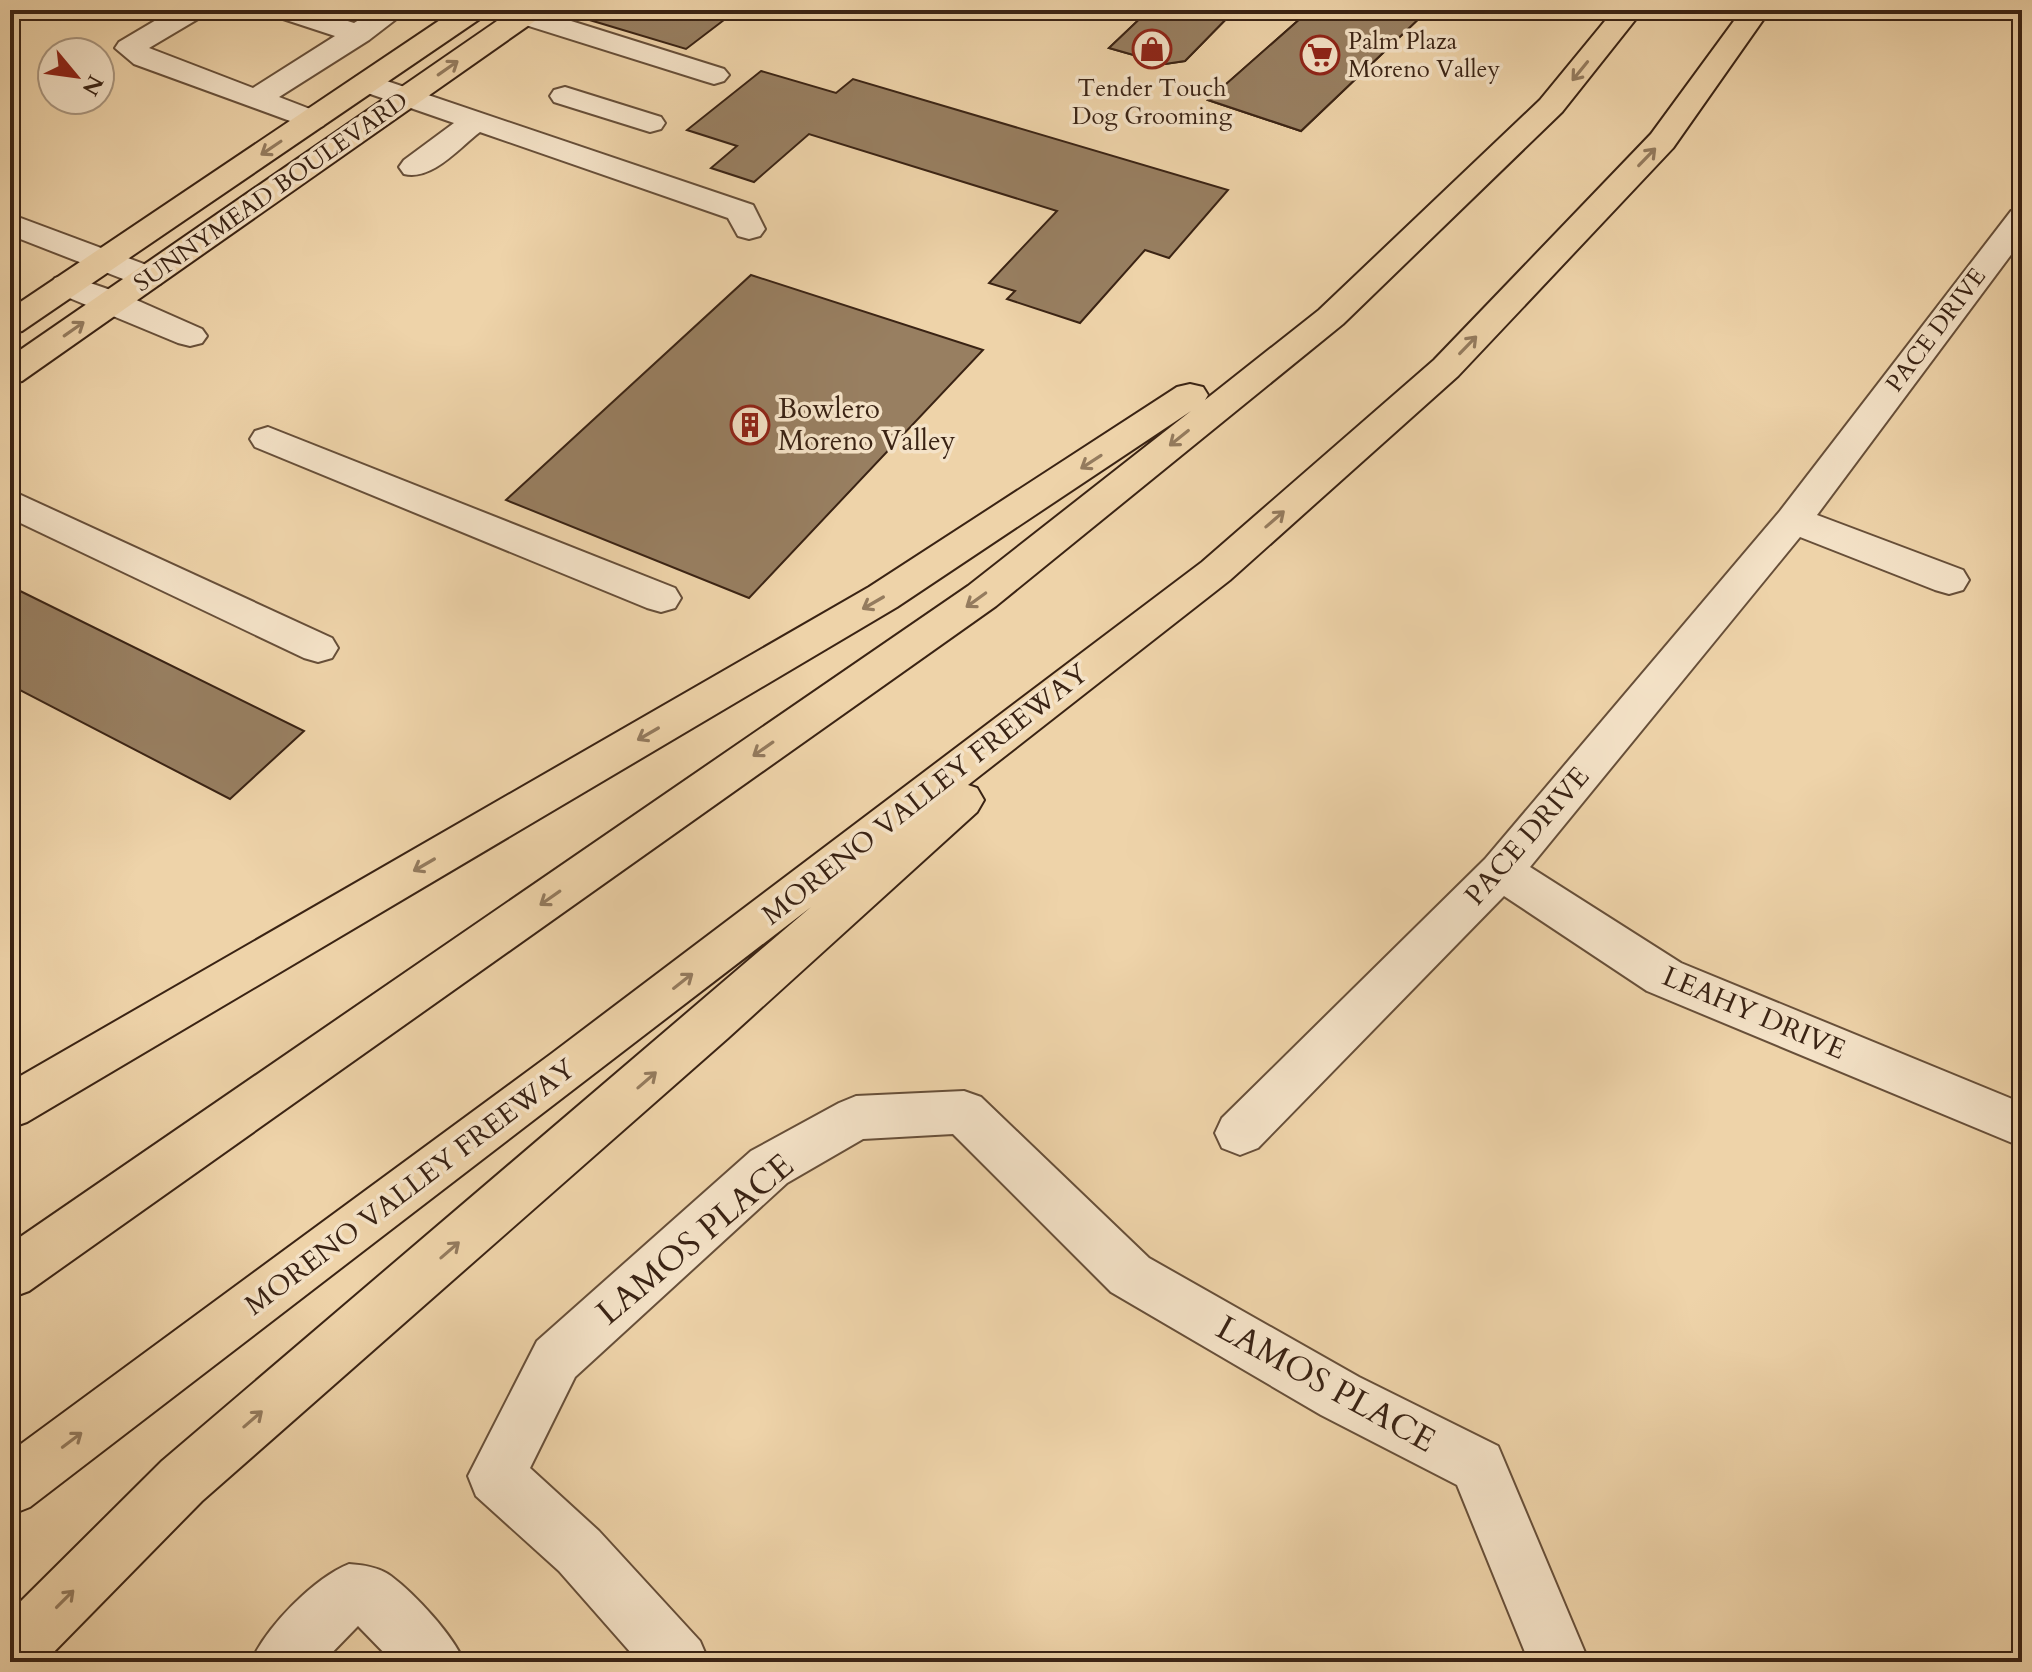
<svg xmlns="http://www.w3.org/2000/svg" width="2032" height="1672" font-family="Cardo,serif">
<rect width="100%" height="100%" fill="#eed3a9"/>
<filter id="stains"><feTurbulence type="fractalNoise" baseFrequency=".0025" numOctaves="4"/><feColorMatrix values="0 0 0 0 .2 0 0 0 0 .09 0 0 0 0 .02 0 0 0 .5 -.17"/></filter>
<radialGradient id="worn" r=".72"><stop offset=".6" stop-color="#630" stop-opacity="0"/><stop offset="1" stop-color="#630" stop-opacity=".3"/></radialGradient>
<g fill="#987f61" stroke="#3a2314" stroke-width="2">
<path d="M594,10H737L686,49L583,18Z"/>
<path d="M1149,10H1235L1185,61L1165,64L1109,48Z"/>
<path d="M1149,10H1235L1185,61L1165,64L1109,48Z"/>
<path d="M1310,10H1428L1301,131L1208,100Z"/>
<path d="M1310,10H1428L1301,131L1208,100Z"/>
<path d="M761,71L836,93L853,79L1228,190L1169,258L1145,250L1080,323L1007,299L1015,291L989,283L1057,211L809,134L754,182L711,168L737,146L687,130Z"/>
<path d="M751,275L983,350L749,598L506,500Z"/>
<path d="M10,586L304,731L230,799L10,685Z"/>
</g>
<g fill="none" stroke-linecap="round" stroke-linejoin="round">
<defs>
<g id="minor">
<path d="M173,10H207L203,16L149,48L253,88L335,36L274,16L270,10H313L354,23L375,10H408L369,40L279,97L323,114L327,120L323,126L312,129L134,64L115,48L119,42Z"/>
<path d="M493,10H536L724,69L729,75L724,81L714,84L704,81L497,16Z"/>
<path d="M366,74L753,205L765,229L760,236L749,239L738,236L728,218L480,132C459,148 432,181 404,174L399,167L404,160L454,123L356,89L351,83L356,77Z"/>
<path d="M565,87L661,117L665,123L661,129L650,132L554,102L550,96L554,90Z"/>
<path d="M2022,208V240L1817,515L1963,570L1969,580L1963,590L1949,594L1935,590L1800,537L1530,867L1681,963L2022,1103V1147L1647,991L1504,896L1258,1148L1240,1155L1222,1148L1215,1133L1222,1118L1485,859L1780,511L2011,211Z"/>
<path d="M10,214L160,270L165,277L160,284L148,287L136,284L10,235Z"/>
<path d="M67,275L125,295L202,329L207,336L202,343L190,346L178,343L55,292L50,285L55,278Z"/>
<path d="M268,427L675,588L681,598L675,608L661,612L647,608L255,447L250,439L255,431Z"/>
<path d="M10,490L332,638L338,648L332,658L318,662L304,658L10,518Z"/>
<path d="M964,1091L981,1097L1149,1258L1359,1377L1498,1446L1589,1662H1529L1457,1485L1321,1415L1111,1292L953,1134L863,1139L787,1183L575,1377L530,1468L599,1531L700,1641L709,1662H639L559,1571L476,1496L468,1476L537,1341L751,1151L839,1103L856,1096Z"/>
<path d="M349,1564C363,1565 379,1567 391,1576C415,1594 453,1635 464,1662H393L358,1626L323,1662H251C266,1627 314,1578 349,1564Z"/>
</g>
<g id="major">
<path d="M455,10H488L484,16L22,331L10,334V309Z"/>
<path d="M513,10H546L542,16L22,381L10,384V357Z"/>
</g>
<g id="highway">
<path d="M1614,10H1643L1562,112L1343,324L996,606L29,1291L10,1298V1244L968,586L1191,411L897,607L27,1122L10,1128V1082L869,587L1177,387L1190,384L1203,387L1208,395L1205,400L1319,310L1540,100Z"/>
<path d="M1742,10H1770L1673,148L1458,376L1230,580L968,785L977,788L984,800L977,812L728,1038L202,1501L44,1662H10V1612L162,1461L811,907L30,1507L10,1515V1452L551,1054L1202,562L1434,360L1651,134Z"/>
</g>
</defs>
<use href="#minor" stroke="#674f39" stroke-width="4"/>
<use href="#major" stroke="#3a2314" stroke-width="4"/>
<use href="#highway" stroke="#3a2314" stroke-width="4"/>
<use href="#minor" fill="#f4e2c7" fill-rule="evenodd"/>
<use href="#major" fill="#eed3a9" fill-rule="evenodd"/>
<use href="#highway" fill="#eed3a9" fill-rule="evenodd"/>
</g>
<defs><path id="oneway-shaft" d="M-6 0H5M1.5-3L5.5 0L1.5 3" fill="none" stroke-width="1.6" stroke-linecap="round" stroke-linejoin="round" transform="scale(2)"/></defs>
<g stroke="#947b5e">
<use href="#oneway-shaft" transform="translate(448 68) rotate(-35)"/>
<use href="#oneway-shaft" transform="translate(1580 71) rotate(129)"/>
<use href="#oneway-shaft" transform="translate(271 148) rotate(146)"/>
<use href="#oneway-shaft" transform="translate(1647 157) rotate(-46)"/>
<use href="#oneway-shaft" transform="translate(74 329) rotate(-35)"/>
<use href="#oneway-shaft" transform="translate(1468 345) rotate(-46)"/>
<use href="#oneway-shaft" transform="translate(1179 438) rotate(141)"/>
<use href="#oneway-shaft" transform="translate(1091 462) rotate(147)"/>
<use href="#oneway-shaft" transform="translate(1275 519) rotate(-41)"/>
<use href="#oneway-shaft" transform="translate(976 600) rotate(144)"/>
<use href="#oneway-shaft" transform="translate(873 603) rotate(150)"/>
<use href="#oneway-shaft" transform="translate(648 734) rotate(150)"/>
<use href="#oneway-shaft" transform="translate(763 749) rotate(145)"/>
<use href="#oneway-shaft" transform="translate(424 865) rotate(150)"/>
<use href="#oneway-shaft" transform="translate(550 898) rotate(145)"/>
<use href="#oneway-shaft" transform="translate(683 981) rotate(-38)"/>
<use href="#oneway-shaft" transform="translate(647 1080) rotate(-41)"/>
<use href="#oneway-shaft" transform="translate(450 1250) rotate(-41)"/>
<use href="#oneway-shaft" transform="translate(253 1419) rotate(-41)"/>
<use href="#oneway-shaft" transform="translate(72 1440) rotate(-37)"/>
<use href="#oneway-shaft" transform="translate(65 1599) rotate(-45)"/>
</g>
<defs>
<symbol id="shop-ring" viewBox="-11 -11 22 22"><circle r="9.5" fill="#f4e2c7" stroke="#8f2418" stroke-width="1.5"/><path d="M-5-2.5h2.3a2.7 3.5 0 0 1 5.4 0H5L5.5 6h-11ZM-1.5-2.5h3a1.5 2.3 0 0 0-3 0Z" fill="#8f2418"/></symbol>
<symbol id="supermarket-ring" viewBox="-11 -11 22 22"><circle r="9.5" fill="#f4e2c7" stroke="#8f2418" stroke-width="1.5"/><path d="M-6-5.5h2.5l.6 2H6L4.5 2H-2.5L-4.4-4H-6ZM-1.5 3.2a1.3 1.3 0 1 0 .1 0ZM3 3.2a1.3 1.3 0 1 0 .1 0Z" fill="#8f2418"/></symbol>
<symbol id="building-ring" viewBox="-11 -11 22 22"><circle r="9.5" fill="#f4e2c7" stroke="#8f2418" stroke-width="1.5"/><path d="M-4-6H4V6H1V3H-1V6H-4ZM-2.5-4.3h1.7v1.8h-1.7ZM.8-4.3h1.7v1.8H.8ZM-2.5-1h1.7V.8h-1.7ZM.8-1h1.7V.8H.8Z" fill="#8f2418"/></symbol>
</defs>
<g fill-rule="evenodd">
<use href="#shop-ring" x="1130" y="27" width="44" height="44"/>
<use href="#supermarket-ring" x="1298" y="33" width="44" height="44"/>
<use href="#building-ring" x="728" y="403" width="44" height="44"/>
</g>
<g text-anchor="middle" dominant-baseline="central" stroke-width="7" stroke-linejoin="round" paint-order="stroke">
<g font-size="24" fill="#3a2314" stroke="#f4e2c7" text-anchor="start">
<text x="1348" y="41">Palm Plaza<tspan x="1348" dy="28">Moreno Valley</tspan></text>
<text x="1152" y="88" text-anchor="middle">Tender Touch<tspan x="1152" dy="28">Dog Grooming</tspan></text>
</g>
<g font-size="24" fill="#3a2314" stroke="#f4e2c7">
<text transform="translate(271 192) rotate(-35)">SUNNYMEAD BOULEVARD</text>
<text transform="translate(1936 330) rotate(-53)">PACE DRIVE</text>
</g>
<g font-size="28" fill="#3a2314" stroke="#f4e2c7" text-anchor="start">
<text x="778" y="409">Bowlero<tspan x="778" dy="32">Moreno Valley</tspan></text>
</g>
<g font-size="28" fill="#3a2314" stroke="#f4e2c7">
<text transform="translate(925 794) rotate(-38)">MORENO VALLEY FREEWAY</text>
<text transform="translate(1527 836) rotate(-49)">PACE DRIVE</text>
<text transform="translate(1754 1013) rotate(23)">LEAHY DRIVE</text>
<text transform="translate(410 1187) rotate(-37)">MORENO VALLEY FREEWAY</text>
</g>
<g font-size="34" fill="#3a2314" stroke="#f4e2c7">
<text transform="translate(695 1239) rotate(-40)">LAMOS PLACE</text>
<text transform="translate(1326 1384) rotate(29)">LAMOS PLACE</text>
</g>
</g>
<rect width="2032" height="1672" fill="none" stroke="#eed3a9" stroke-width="40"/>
<rect x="12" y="12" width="2008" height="1648" fill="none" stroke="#3a2314" stroke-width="4"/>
<rect x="20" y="20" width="1992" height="1632" fill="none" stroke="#3a2314" stroke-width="2"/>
<g transform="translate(76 76) rotate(119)"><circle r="38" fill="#f4e2c7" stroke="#aa967f" stroke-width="2"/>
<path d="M0-6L14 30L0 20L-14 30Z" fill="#8f2418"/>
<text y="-12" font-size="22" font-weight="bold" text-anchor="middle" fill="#3a2314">N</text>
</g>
<rect width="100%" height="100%" filter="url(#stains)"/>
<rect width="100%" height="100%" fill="url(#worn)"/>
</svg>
